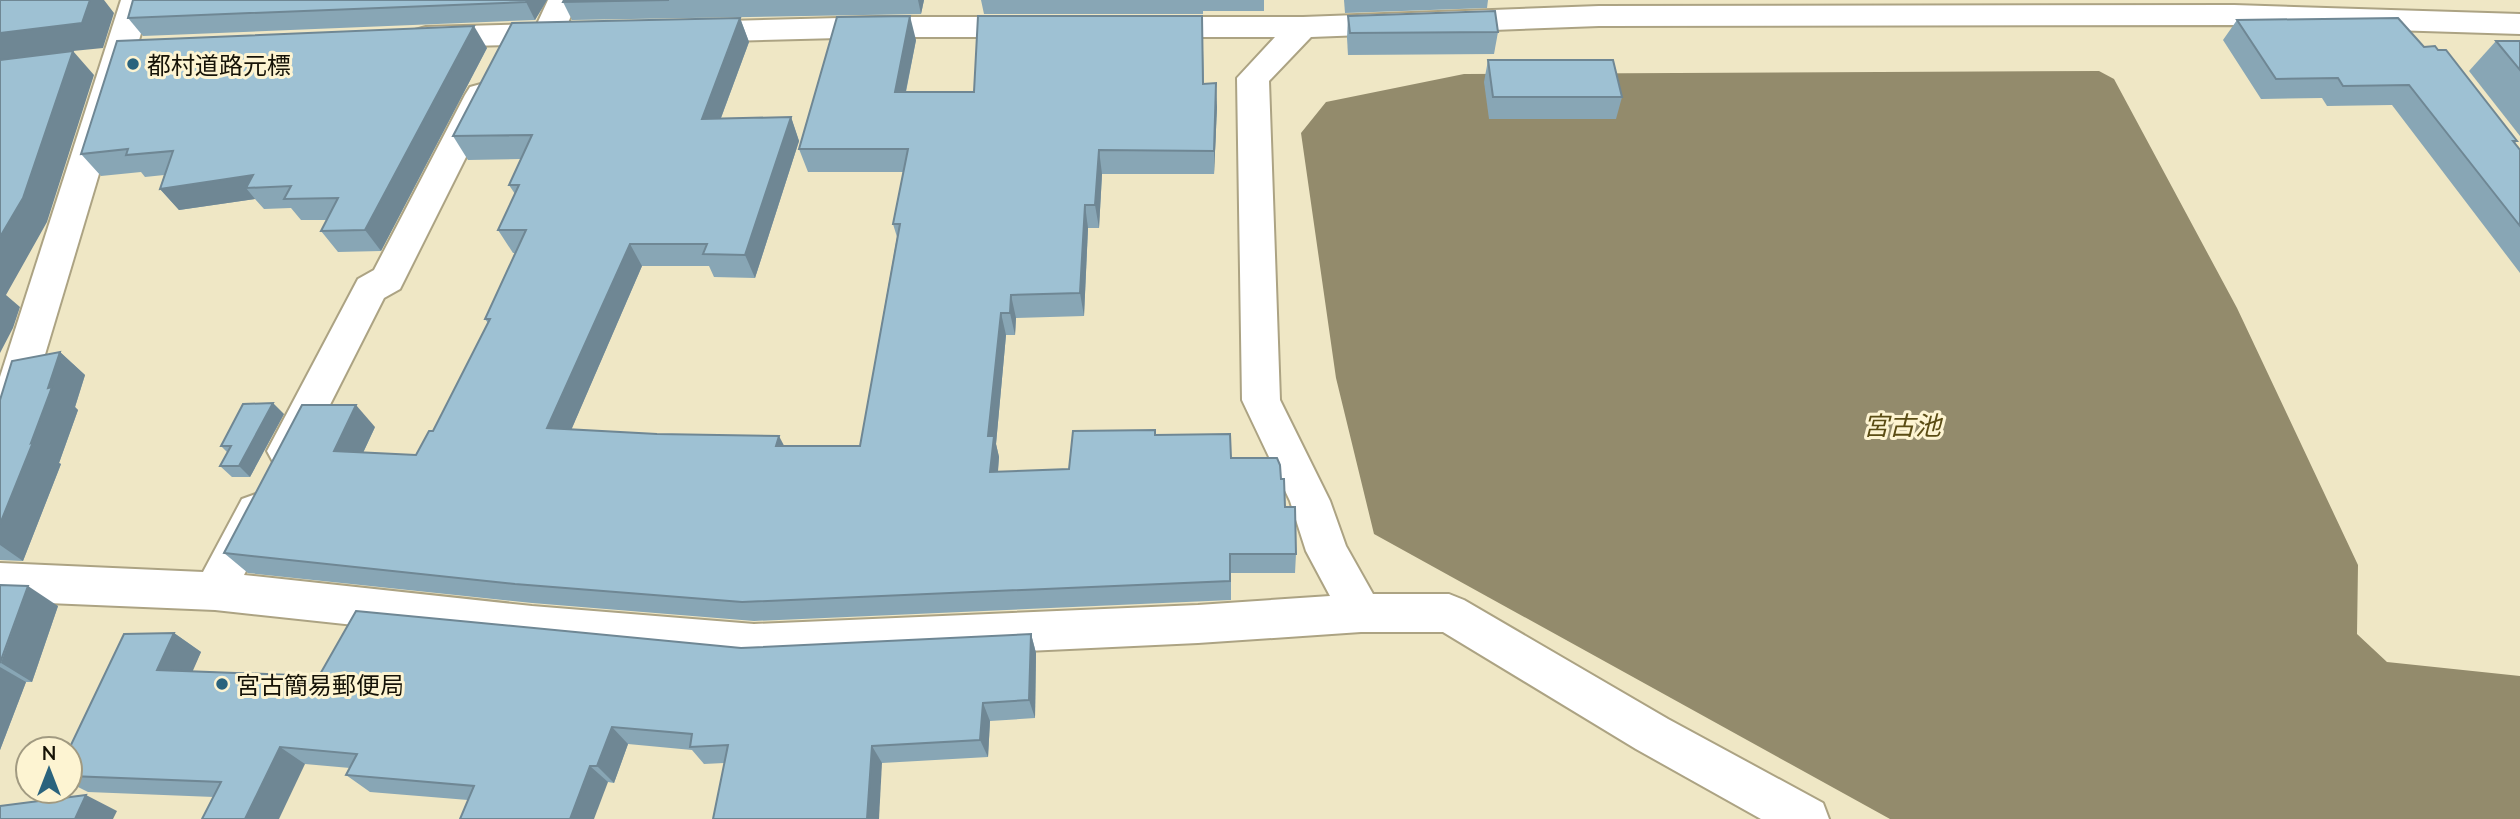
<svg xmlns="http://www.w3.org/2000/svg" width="2520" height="819" font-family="Lato,'Noto Sans JP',sans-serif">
<rect width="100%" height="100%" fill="#efe7c5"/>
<path fill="#938b6c" d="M2099,71L2114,79L2237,308L2358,565L2357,634L2387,662L2520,676V819H1890L1374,534L1336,378L1301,133L1326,102L1464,74Z"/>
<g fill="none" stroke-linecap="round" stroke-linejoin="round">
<defs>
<g id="minor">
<path d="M121,0H151L20,438L14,449L0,454V377Z"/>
<path d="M548,0H578L567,25L573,33L569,40L548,44L426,47L415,44L411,37L415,30L426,27L537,24Z"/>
<path d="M2234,5L2520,14V34L2234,25L1599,26L1311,37L1269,81L1280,400L1330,501L1346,546L1373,594H1449L1464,600L1668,719L1823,803L1829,819H1761L1636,749L1443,632H1361L1198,643L754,664L532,644L215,610L0,601V563L203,572L242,499L256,494L270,499L276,511L244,575L532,606L754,624L1198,605L1330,596L1306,551L1290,501L1242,400L1237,78L1275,37H1150L1139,34L1135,27L1139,20L1150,17H1303L1599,6Z"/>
<path d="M878,17H1031L1042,20L1046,27L1042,34L1031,37H878L692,42L681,39L677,32L681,25L692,22Z"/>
<path d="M481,84L492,87L497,95L400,289L384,298L301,462L287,467L273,462L267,451L358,279L374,270L465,95L470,87Z"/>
</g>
</defs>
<use href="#minor" stroke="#aca383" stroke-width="4"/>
<use href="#minor" fill="#fff" fill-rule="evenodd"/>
</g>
<g fill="#88a6b5">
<path d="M547,0L535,20L143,36L128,18Z"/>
<path d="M564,0H924L921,14L572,20L563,2Z"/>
<path d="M981,0H1264V11H1203V14H984Z"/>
<path d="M1344,0H1488L1487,8L1345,13Z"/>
<path d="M1202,16L1204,84L1217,107L1214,174H1102L1099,228H1088L1084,316L1016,318L1015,335H1006L996,444L999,457L998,472L1069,469L1156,435L1231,458L1281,479L1285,507L1296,554L1295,573H1231V600L754,621L532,603L248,573L224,553L375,427L363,453L416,455L433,431L488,323L485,319L515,253H513L498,230L515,194L509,185L521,159L468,160L453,136L740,18L749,42L721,118L791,117L799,141L755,278L714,277L709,266H642L571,430L785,446H860L897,237L893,224L903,172H808L799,149L916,40L906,92H974Z"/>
<path d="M1348,16L1498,32L1494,54L1348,55L1347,38Z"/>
<path d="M2237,20L2424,47L2517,141L2514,144L2520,150V273L2392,105L2327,106L2322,98L2261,99L2223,40Z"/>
<path d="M2496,41H2520V136L2469,71Z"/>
<path d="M487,48L381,251L338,252L321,231L327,220H301L291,208L264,209L255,199L179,210L160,189L164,175L145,177L141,172L101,176L81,154Z"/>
<path d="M1488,60L1622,97L1616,119H1489L1484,82Z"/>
<path d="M60,352L85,375L75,407L78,410L59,463L61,464L23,561L0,560V400Z"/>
<path d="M284,414L250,477H232L220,466L227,452L221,446Z"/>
<path d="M0,585L58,606L32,682H26L0,750Z"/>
<path d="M174,633L201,652L192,671L319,676L741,648L1031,634L1036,653L1035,718L990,721L988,757L882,763H724L704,764L692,750L628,744L614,783L608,782L468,800L370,792L346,775L350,768L305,764L214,797L88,792L70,783V749Z"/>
</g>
<g fill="#6f8794">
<path d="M90,0H104L114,13L103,48L73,51L94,75L47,222L6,295L20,307L13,328L0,353V33Z"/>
<path d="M527,0H547L535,20L526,2Z"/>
<path d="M918,0H924L921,14Z"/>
<path d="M910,16L916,40L901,115L895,92Z"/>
<path d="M740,18L749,42L712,142L702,119Z"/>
<path d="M474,26L487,48L381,251L365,230Z"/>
<path d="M1216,83L1217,107L1214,174V151Z"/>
<path d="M791,117L799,141L755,278L745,255Z"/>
<path d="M1099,150L1102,174L1099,228L1095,205Z"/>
<path d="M253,175L246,188L255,199L179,210L160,189Z"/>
<path d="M1085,205L1088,228L1084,316L1080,293Z"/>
<path d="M630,244L642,266L563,449L547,428Z"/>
<path d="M1011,295L1016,318L1015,335L1010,313Z"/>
<path d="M1001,313L1006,335L996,444L999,457L996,493L990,472L988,436Z"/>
<path d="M60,352L85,375L75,407L78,410L59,463L61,464L23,561L0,545V524L31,443Z"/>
<path d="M273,403L284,414L250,477L239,466Z"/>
<path d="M356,405L375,427L354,472L334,451Z"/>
<path d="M779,436L790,457L776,446Z"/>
<path d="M28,586L58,606L32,682L1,663Z"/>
<path d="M174,633L201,652L185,689L157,670Z"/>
<path d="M1031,634L1036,653L1035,718L1029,700Z"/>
<path d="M0,667L26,682L0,750Z"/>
<path d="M983,703L990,721L988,757L980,740Z"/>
<path d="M612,727L628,744L614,783L597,766Z"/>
<path d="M872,746L882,763L879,819H867Z"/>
<path d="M280,747L305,764L279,819H245Z"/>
<path d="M590,766L608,782L594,819H570Z"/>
<path d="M86,795L117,811L113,819H75Z"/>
</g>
<g fill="#9ec1d3" stroke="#6f8794" stroke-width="2">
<path d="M0,0H90L82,23L0,33Z"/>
<path d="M133,0H527L526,2L128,18Z"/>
<path d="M564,0H669L563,2Z"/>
<path d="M1495,11L1498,32L1350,33L1348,16Z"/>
<path d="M910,16L895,92H974L978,16H1202L1203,84L1216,83L1214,151L1099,150L1095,205H1085L1080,293L1011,295L1010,313H1001L988,436H994L990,472L1069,469L1073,431L1155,430V435L1230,434L1231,458H1277L1280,465L1281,479H1284L1285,507H1295L1296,554H1230V581L742,602L515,584L224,553L302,405H356L334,451L416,455L429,431H433L490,319H485L526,230H498L519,185H509L532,135L453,136L512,23L740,18L702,119L791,117L745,255L703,254L707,244H630L547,428L657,434L779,436L776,446H860L900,224H893L908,149H799L837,17Z"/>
<path d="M2398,18L2424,47L2435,46L2438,50H2446L2517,141H2513L2520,150V226L2409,85L2343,86L2338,78L2276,79L2237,20Z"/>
<path d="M474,26L365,230L321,231L338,198L284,199L291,186L246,188L253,175L160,189L173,151L126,155L128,149L81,154L117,41Z"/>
<path d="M2496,41H2520V70Z"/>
<path d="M73,51L23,198L0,237V60Z"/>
<path d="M1488,60H1613L1622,97H1493Z"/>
<path d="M60,352L48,388L52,387L31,443L33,442L0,524V400L12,361Z"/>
<path d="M273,403L239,466H220L231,446H221L243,404Z"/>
<path d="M0,585L28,586L0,663Z"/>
<path d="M356,611L741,648L1031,634L1029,700L983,703L980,740L872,746L867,819H713L728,745L690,747L692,734L612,727L597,766H590L570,819H460L474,786L346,775L357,754L280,747L245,819H202L221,782L70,776V749H69L124,634L174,633L157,670L319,676Z"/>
<path d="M86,795L75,819H0V806Z"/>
</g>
<g fill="#2a637d" stroke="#fdf4d2" stroke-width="2.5">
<circle cx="133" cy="64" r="7"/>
<circle cx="222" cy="684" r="7"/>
</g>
<g text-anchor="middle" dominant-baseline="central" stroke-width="6" stroke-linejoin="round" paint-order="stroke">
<g font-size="24" fill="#161307" stroke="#fdf4d2" text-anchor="start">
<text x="147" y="64">都村道路元標</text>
<text x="236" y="684">宮古簡易郵便局</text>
</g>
<g font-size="26" font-style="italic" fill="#5a4c14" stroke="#fdf4d2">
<text x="1902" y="425">宮古池</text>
</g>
</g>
<g transform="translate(49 770)"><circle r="33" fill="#fdf4d2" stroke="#a19a81" stroke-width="2"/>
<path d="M0-5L12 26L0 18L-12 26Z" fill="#2a637d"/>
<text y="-10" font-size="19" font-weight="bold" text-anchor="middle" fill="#161307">N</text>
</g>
</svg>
